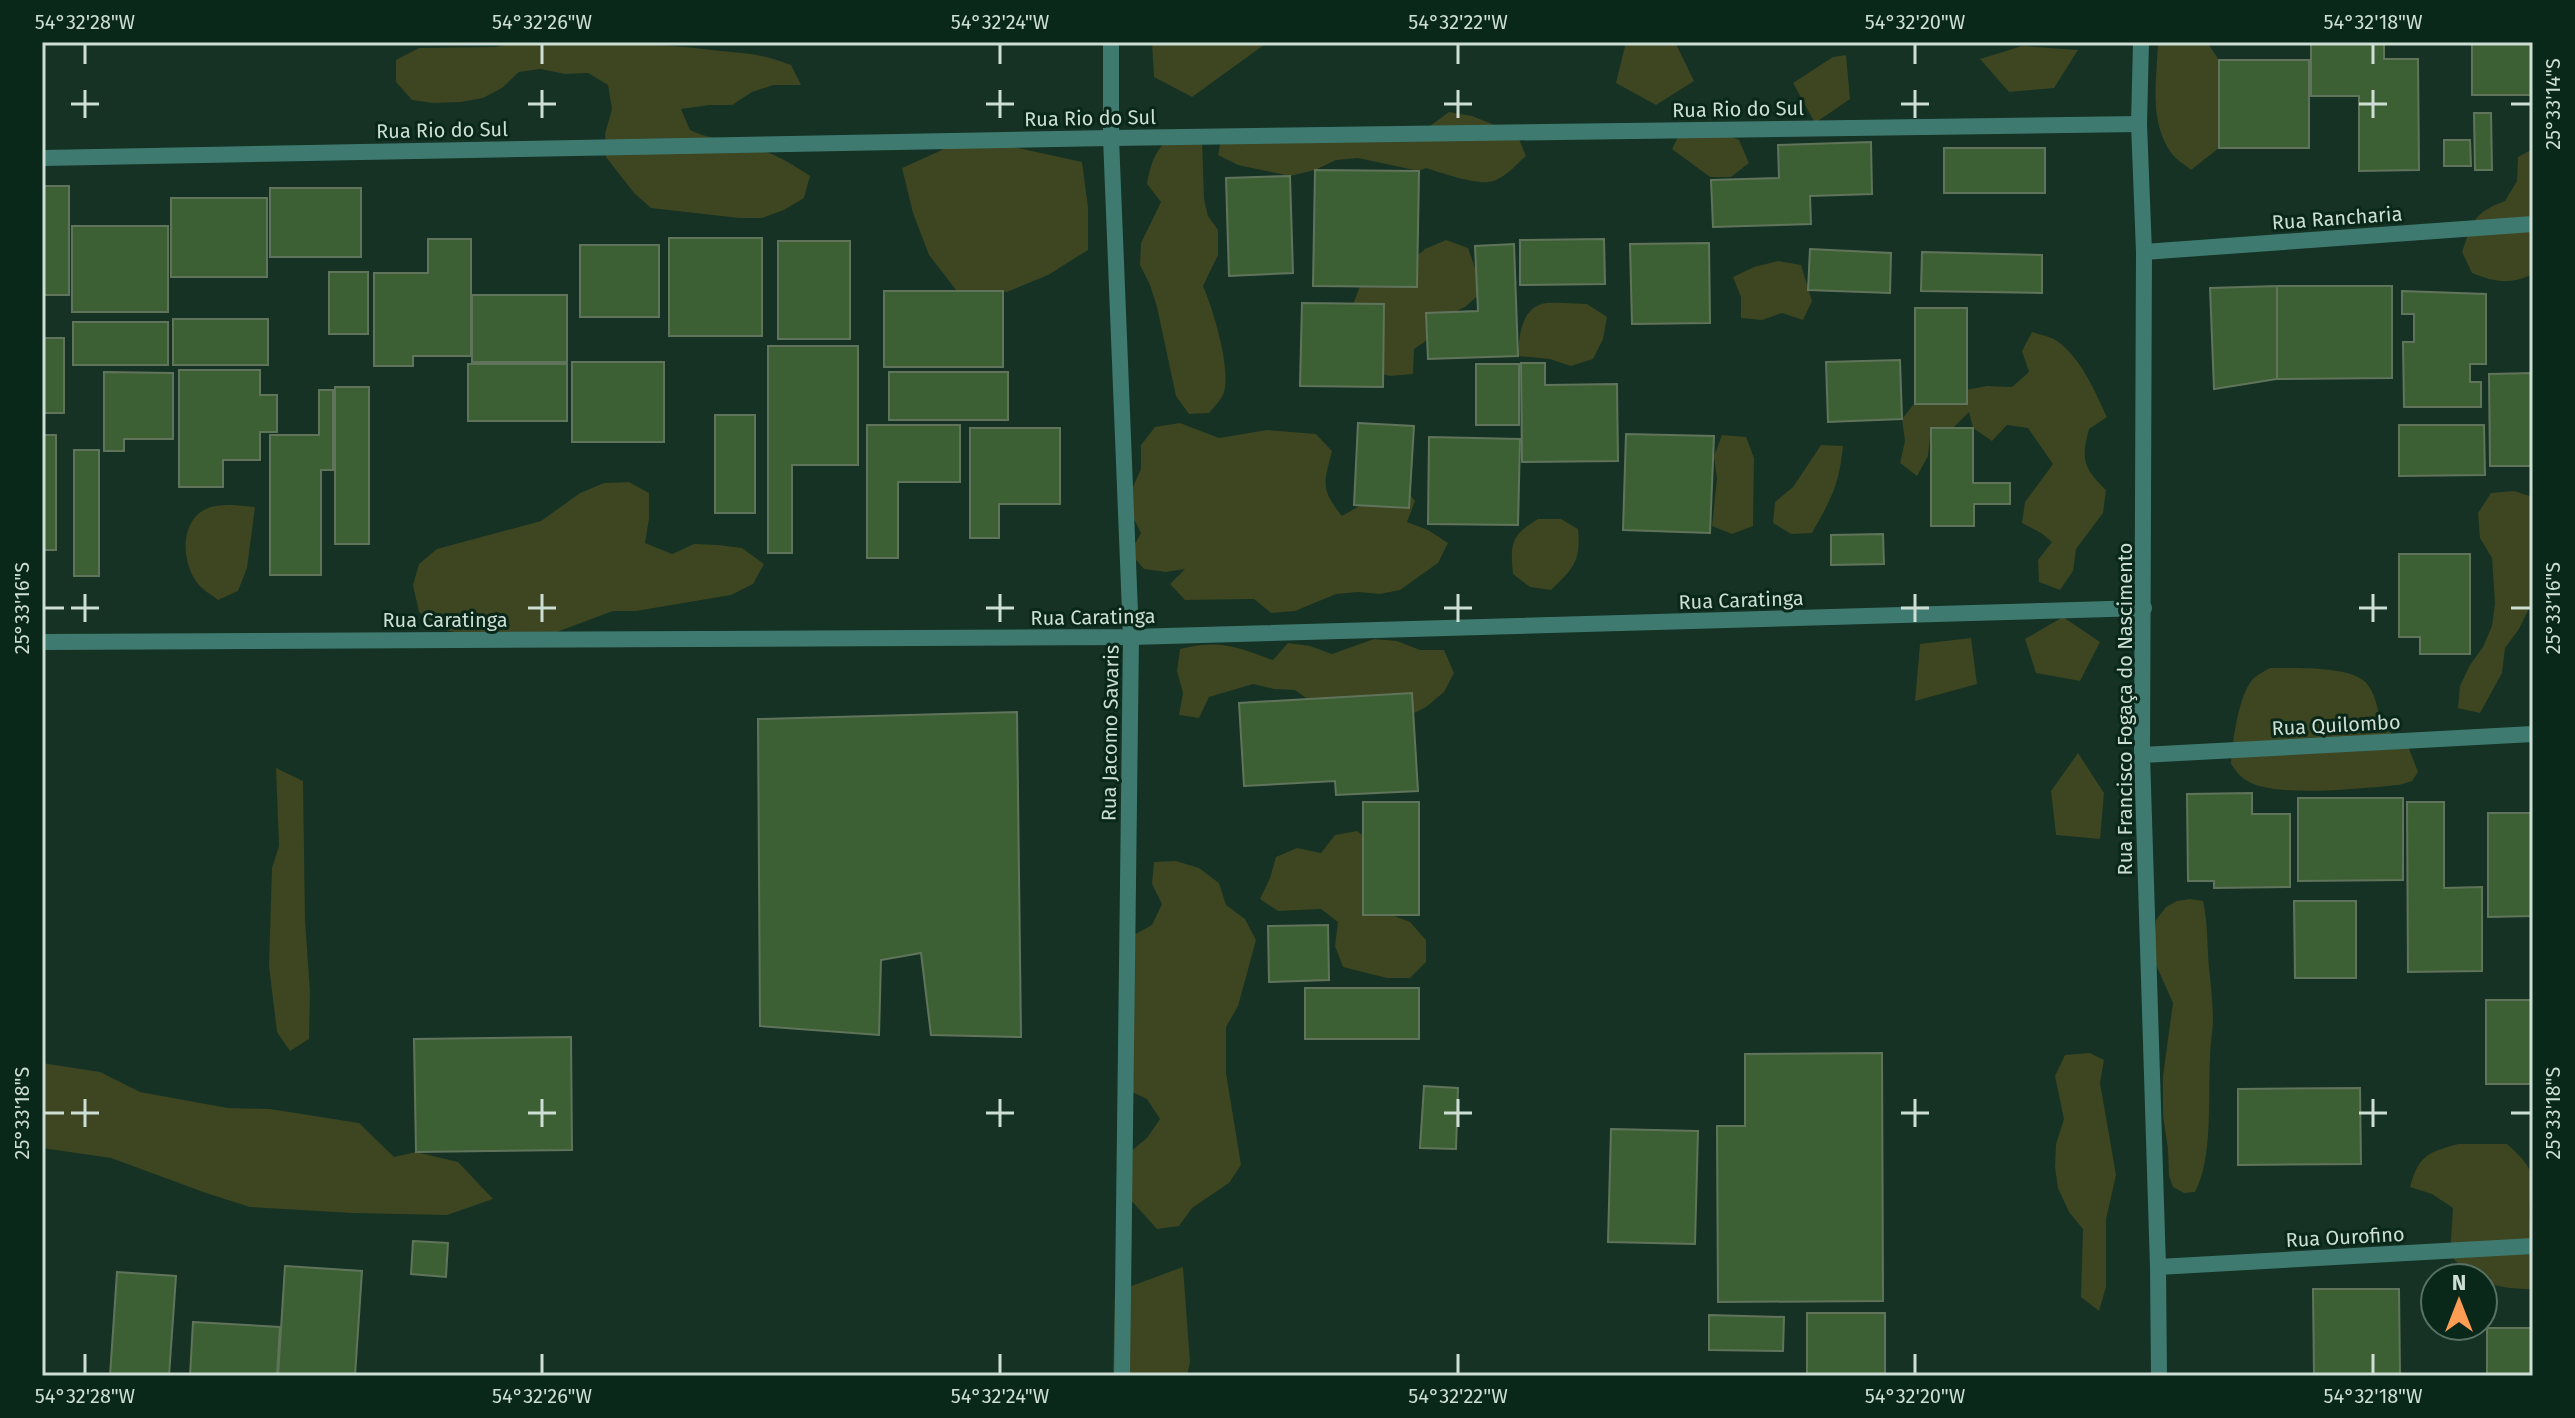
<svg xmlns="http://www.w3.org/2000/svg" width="2575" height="1418" font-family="'Fira Sans',sans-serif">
<rect width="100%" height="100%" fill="#153224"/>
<g fill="#3d4521">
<path d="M520,42C585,42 648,42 712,50C745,54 758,52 791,65L801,85H773L752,92L732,105H710L681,109L690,130C716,142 740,141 764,151C781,157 795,166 810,176L804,198L784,210L762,218H739L651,208L634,193L606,157L605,134L612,109L608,85L588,73L565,74L540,69L519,72L502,88L483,98L461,102L433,103L412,100L396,82V60L419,48L495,47Z"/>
<path d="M1152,42H1268L1192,97L1154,77Z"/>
<path d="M1626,42H1675L1694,81L1656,105L1616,83Z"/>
<path d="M2158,42H2207L2219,60V148L2191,170C2185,165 2177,160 2172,154C2148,122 2157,78 2158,42Z"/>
<path d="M2022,46H2023L2078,50L2054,88L2009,92L1980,59Z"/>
<path d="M1846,55L1850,99L1815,123L1793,83L1833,57Z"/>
<path d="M1449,112L1472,116L1517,134L1526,156C1516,165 1503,180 1489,182C1474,184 1441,173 1426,168L1419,171L1358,158L1336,160L1315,170L1290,176L1238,165L1218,155L1222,134L1430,126Z"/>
<path d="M1180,129L1202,138L1204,199L1208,216L1218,230V255L1203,286C1213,309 1231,367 1224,392C1222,399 1214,407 1209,413L1189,414L1176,396L1157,307L1150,285L1140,265L1141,243L1161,202L1147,184C1152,156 1158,146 1180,129Z"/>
<path d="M1682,129L1717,131L1739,140L1749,163L1731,177H1710L1672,149Z"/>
<path d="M991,142L1082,162L1088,207V250L1048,275L1007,292L956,290L929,255L913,213L902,168L944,149Z"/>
<path d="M2533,149V274C2510,285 2494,282 2472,273L2462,252C2473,221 2473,213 2505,201L2517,181L2518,157Z"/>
<path d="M1446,240L1468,248L1483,291L1465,307L1444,317L1433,336L1414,349L1413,374L1390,376L1367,370L1352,307L1360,286L1406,265L1425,249Z"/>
<path d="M1778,261L1801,265L1812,301L1803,320L1782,313L1762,320L1741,318V297L1733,277L1754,267Z"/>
<path d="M1564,303L1587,304L1607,317L1603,339L1593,359L1571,366L1550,359L1518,356C1519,339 1520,313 1539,305C1545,302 1557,303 1564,303Z"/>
<path d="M2032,332C2040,335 2050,336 2057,341C2082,359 2094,390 2107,417L2089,429C2081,459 2083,468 2106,490L2103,513L2076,549L2073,571L2060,590L2039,582L2038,560L2052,542L2041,533L2022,523L2025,502L2053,464L2028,428L2007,425L1992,441L1973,428L1969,412L1954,427L1931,428L1928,456L1917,476L1900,463L1905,441L1902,419L1918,399L1987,386L2012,387L2029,372L2022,351Z"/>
<path d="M1180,423L1219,438L1267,430L1316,434L1332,451C1324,483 1320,489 1342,516L1400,482L1415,501L1407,522L1428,530L1448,543L1438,563L1400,590L1380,594L1358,592L1336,594L1295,611L1271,613L1254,599L1185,600L1170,584L1185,569L1166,572L1144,569L1130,553L1141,533L1131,513V491L1141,469V445L1155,427Z"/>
<path d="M1722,435L1746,437L1754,458L1753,526L1732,534L1712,526L1717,479L1714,456Z"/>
<path d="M1821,445L1843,446C1839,486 1831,499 1812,533L1791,534L1773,523L1775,502L1793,487Z"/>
<path d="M629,482L649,493V519L645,543L672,554L694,544L718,545L742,548L764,564L753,584L731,595L636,611H613L538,639L463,634L441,629L419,612L413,585L419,564L437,549L541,521L580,493L604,483Z"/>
<path d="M2514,491L2533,497V600L2519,629L2505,648L2502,673L2480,713L2458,708L2460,686L2470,665L2483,647L2492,626L2495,603L2492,558L2480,538L2478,513L2491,493Z"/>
<path d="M233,505L255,507L247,568L238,591L218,600C212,595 203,590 198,584C181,563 179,520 208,508C215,505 226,505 233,505Z"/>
<path d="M1538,519H1561L1578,529C1581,561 1574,568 1551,590L1530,587L1513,574C1510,543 1511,535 1538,519Z"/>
<path d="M2063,617L2100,642L2080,681L2036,673L2025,639Z"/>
<path d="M1971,638L1977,684L1915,701L1920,644Z"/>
<path d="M1374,639L1397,641L1420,650H1444L1454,673L1444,692L1426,707L1414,713L1393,716L1313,703L1295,690L1274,689L1253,684L1209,697L1199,718L1179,715L1183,693L1177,671L1180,649C1221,639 1236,647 1273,660L1288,643L1310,646L1332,654Z"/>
<path d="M2270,668C2294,668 2345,666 2363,680C2375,689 2379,712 2381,726L2390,732L2397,741L2408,746L2418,772L2412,781L2399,785C2363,788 2280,798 2249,782C2241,778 2236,771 2231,764C2232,744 2238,700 2250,683C2254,676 2263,672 2270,668Z"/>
<path d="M2078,753L2104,793L2100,839L2056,835L2051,791Z"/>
<path d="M276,768L303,781L305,920L310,992L309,1039L290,1051L277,1032L269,966L272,868L279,846Z"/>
<path d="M1357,831L1372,842L1389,914L1410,922L1426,940V962L1410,978H1387L1343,967L1335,946L1338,922L1321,909L1278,911L1260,899L1270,878L1276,857L1297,848L1321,853L1335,835Z"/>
<path d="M1176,861L1199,868L1219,883L1226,905L1245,919L1256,940L1238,1006L1226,1027V1073L1241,1165L1229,1183L1192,1208L1179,1226L1157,1229L1128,1197L1130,1152L1147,1138L1160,1119L1147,1099L1125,1089L1132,936L1152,925L1162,904L1152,884L1154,862Z"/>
<path d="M2190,899L2203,901C2208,923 2207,945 2209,968C2211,986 2213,1004 2213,1023C2212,1035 2210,1047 2210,1059C2208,1097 2213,1159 2195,1192L2184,1193L2173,1187L2169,1176L2168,1149L2163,1116V1076L2173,1003L2153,958L2156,920L2166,907L2177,901Z"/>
<path d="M2090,1053L2104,1060L2100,1083L2116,1175L2106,1219V1287L2099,1311L2081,1297L2083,1229L2069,1212L2058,1188L2055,1167L2056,1144L2064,1119L2055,1076L2065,1055Z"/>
<path d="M42,1063L100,1072L140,1092L228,1108L270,1109L359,1123L394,1157L416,1152L458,1162L493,1199L447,1215L352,1213L250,1207L206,1193L111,1158L42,1148Z"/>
<path d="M2458,1144H2507C2548,1180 2525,1179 2530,1224L2533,1226V1289C2516,1289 2499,1288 2483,1281V1278L2469,1275L2450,1255L2453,1208L2432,1194L2410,1187C2419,1155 2427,1153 2458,1144Z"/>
<path d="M1183,1267L1190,1362L1187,1376H1113L1115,1292Z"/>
</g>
<g fill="#3c6033" stroke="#60745b" stroke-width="2">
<path d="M2311,42H2384V59H2418L2419,170L2359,171V96H2311Z"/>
<rect x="2472" y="42" width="61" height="53"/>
<rect x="2219" y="60" width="90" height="88"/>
<path d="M2474,113H2491L2492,170H2475Z"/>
<path d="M2444,140H2470L2471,166H2444Z"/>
<path d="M1871,142L1872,194L1810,196L1811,224L1713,227L1711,180L1779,178L1778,145Z"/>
<rect x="1944" y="148" width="101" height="45"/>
<path d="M1315,170L1419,171L1417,287L1313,286Z"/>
<path d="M1290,176L1293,273L1229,276L1226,178Z"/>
<rect x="42" y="186" width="27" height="109"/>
<rect x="270" y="188" width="91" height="69"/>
<rect x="171" y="198" width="96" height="79"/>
<rect x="72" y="226" width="96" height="86"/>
<rect x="669" y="238" width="93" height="98"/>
<path d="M428,239H471V356H413V366H374V273H428Z"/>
<path d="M1604,239L1605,284L1520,285V240Z"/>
<rect x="778" y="241" width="72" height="98"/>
<path d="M1709,243L1710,323L1632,324L1630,244Z"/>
<path d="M1514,244L1518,356L1428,359L1426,313L1478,311L1475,246Z"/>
<rect x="580" y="245" width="79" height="72"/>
<path d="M1810,249L1891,253L1890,293L1808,290Z"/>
<path d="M1922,252L2042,255V293L1921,291Z"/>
<rect x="329" y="272" width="39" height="62"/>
<path d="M2277,286H2392V378L2277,379Z"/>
<path d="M2277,286V379L2214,389L2210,288Z"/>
<rect x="884" y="291" width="119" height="76"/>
<path d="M2402,291L2486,294V364H2470V382H2481V407H2404L2403,342H2414V314H2402Z"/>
<rect x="472" y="295" width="95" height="67"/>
<path d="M1302,303L1384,304L1383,387L1300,386Z"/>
<rect x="1915" y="308" width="52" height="96"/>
<rect x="173" y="319" width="95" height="46"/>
<rect x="73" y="322" width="95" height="43"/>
<rect x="42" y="338" width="22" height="75"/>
<path d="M768,346H858V465H792V553H768Z"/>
<path d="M1900,360L1902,419L1828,422L1826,362Z"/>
<rect x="572" y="362" width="92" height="80"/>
<path d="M1521,363H1545V385L1617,384L1618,461L1522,462Z"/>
<rect x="468" y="364" width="99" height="57"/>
<rect x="1476" y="364" width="43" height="61"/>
<path d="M179,370H260V395H277V432H260V460H223V487H179Z"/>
<path d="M104,372L173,373V439H124V451H104Z"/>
<rect x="889" y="372" width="119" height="48"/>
<path d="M2533,373V466H2490L2489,374Z"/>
<rect x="335" y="387" width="34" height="157"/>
<path d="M319,390H333V470H321V575H270V435H319Z"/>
<rect x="715" y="415" width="40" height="98"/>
<path d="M1358,423L1414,426L1409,508L1354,505Z"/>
<path d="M867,425H960V482H898V558H867Z"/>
<path d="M2399,425H2484L2485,475L2399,476Z"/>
<path d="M970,428H1060V504H999V538H970Z"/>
<path d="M1931,428H1973V483H2010V504H1974V526H1931Z"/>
<path d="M1626,434L1714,436L1710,533L1623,530Z"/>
<rect x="42" y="435" width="14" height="115"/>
<path d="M1429,437L1520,439L1518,525L1428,524Z"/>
<rect x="74" y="450" width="25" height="126"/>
<path d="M1883,534L1884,564L1831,565V535Z"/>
<path d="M2399,554H2470V654H2420V637H2399Z"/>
<path d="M1412,693L1418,791L1336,795L1335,781L1244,786L1239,703Z"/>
<path d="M1017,712L1021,1037L931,1035L921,953L881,960L879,1035L760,1026L758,719Z"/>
<path d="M2252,793V814H2290V887L2214,888V881H2188L2187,794Z"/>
<path d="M2298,798H2403V880L2298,881Z"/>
<rect x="1363" y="802" width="56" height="113"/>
<path d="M2407,802H2444V888L2482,887V971L2408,972Z"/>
<path d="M2488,813H2533V916L2488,917Z"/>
<path d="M2294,901H2356V978H2295Z"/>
<path d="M1328,925L1329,980L1269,982L1268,926Z"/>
<rect x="1305" y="988" width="114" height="51"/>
<rect x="2486" y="1000" width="47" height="84"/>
<path d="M571,1037L572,1150L416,1152L414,1039Z"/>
<path d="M1882,1053L1883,1301L1718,1302L1717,1126H1745V1054Z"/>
<path d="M1424,1086L1458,1088L1456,1149L1420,1148Z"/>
<path d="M2360,1088L2361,1164L2238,1165V1089Z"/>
<path d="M1611,1129L1698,1131L1695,1244L1608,1242Z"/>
<path d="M413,1241L448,1243L446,1277L411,1274Z"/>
<path d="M285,1266L362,1271L355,1376H278Z"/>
<path d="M117,1272L176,1276L169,1376H110Z"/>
<path d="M2313,1289H2399L2400,1376H2314Z"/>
<rect x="1807" y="1313" width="78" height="63"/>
<path d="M1709,1315L1784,1317L1783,1351L1709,1350Z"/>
<path d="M193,1322L280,1327L277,1376H190Z"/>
<rect x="2487" y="1328" width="46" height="48"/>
</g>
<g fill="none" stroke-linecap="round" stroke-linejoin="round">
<g stroke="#3f7a70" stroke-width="16">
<path d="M1111,42V138L1131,637L1122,1376"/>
<path d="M2141,42L2139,124L2144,252L2142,755L2158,1267L2159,1376"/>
<path d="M42,158L1111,138L2139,124"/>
<path d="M2144,252L2533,224"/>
<path d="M42,642L1131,637L2144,608"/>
<path d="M2142,755L2533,734"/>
<path d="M2158,1267L2533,1246"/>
</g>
</g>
<path fill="none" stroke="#cdded5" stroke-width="3" d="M85,44V64M542,44V64M1000,44V64M1458,44V64M1915,44V64M2373,44V64M85,90V118M542,90V118M1000,90V118M1458,90V118M1915,90V118M2373,90V118M71,104H99M528,104H556M986,104H1014M1444,104H1472M1901,104H1929M2359,104H2387M2511,104H2531M85,594V622M542,594V622M1000,594V622M1458,594V622M1915,594V622M2373,594V622M44,608H64M71,608H99M528,608H556M986,608H1014M1444,608H1472M1901,608H1929M2359,608H2387M2511,608H2531M85,1099V1127M542,1099V1127M1000,1099V1127M1458,1099V1127M1915,1099V1127M2373,1099V1127M44,1113H64M71,1113H99M528,1113H556M986,1113H1014M1444,1113H1472M1901,1113H1929M2359,1113H2387M2511,1113H2531M85,1354V1374M542,1354V1374M1000,1354V1374M1458,1354V1374M1915,1354V1374M2373,1354V1374"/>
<g text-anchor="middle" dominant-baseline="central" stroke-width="6" stroke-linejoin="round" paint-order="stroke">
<g font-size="20" fill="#cdded5" stroke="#0a281a">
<text transform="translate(1738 109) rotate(-1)">Rua Rio do Sul</text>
<text transform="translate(1090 118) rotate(-1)">Rua Rio do Sul</text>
<text transform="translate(442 130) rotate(-1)">Rua Rio do Sul</text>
<text transform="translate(2337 218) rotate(-4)">Rua Rancharia</text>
<text transform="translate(1741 600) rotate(-2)">Rua Caratinga</text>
<text transform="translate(1093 617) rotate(-1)">Rua Caratinga</text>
<text x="445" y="620">Rua Caratinga</text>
<text transform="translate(2125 709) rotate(-90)">Rua Francisco Fogaça do Nascimento</text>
<text transform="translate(2336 725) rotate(-3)">Rua Quilombo</text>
<text transform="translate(1110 733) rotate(-89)">Rua Jacomo Savaris</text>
<text transform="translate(2345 1237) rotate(-3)">Rua Ourofino</text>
</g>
</g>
<rect width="2575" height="1418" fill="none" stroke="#0a281a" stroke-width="88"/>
<g transform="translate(2459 1302)"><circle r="38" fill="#0a281a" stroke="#587165" stroke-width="2"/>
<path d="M0-6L14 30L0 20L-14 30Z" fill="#fc9d53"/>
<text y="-12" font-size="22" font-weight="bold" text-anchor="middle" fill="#cdded5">N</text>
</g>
<rect x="44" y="44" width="2487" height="1330" fill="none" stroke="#cdded5" stroke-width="3"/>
<g font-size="20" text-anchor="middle" fill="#cdded5">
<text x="85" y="29">54°32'28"W</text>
<text x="542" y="29">54°32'26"W</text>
<text x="1000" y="29">54°32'24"W</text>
<text x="1458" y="29">54°32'22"W</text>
<text x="1915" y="29">54°32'20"W</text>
<text x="2373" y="29">54°32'18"W</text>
<text transform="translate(2553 104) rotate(-90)" y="7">25°33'14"S</text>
<text transform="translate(22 608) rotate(-90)" y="7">25°33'16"S</text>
<text transform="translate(2553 608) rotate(-90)" y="7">25°33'16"S</text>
<text transform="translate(22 1113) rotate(-90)" y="7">25°33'18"S</text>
<text transform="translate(2553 1113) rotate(-90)" y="7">25°33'18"S</text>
<text x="85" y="1403">54°32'28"W</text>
<text x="542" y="1403">54°32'26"W</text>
<text x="1000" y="1403">54°32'24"W</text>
<text x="1458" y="1403">54°32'22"W</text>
<text x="1915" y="1403">54°32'20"W</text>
<text x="2373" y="1403">54°32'18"W</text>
</g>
</svg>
